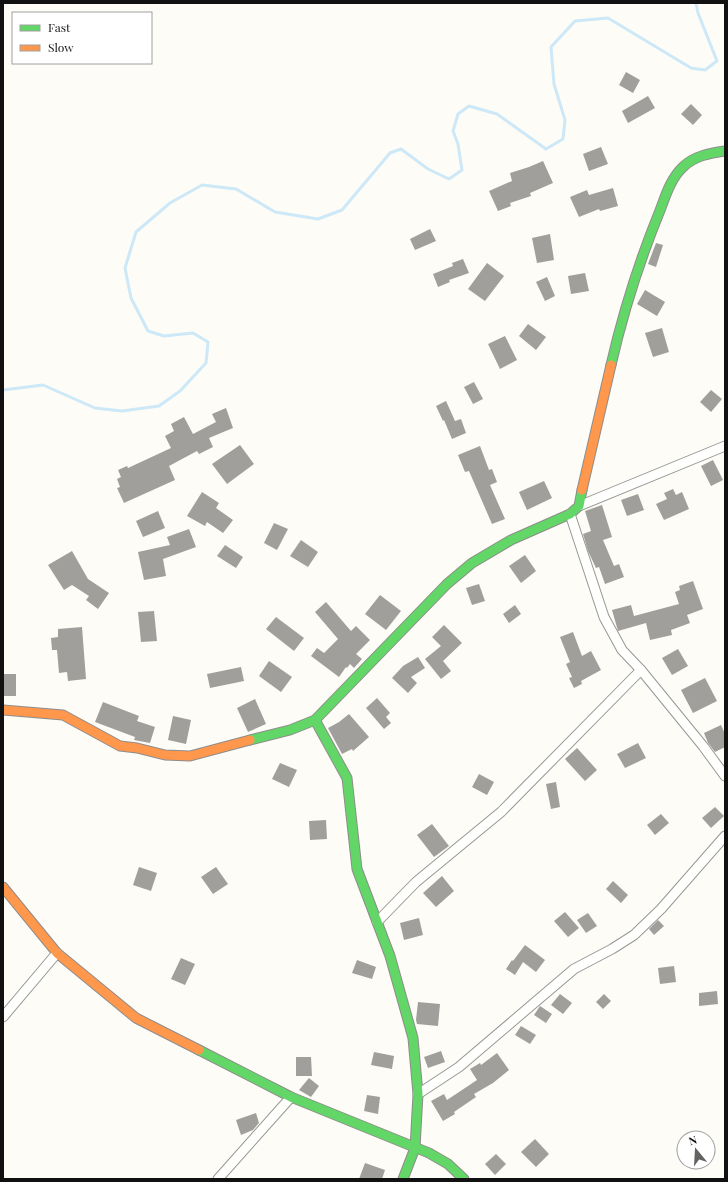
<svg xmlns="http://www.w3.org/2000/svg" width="728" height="1182" font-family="'Playfair Display',serif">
<rect width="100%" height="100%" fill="#fdfcf7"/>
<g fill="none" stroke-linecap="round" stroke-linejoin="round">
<path stroke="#cde8f7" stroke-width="3" d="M3,390L43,385L95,408L122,411L159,406L180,391L206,363L208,342L193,333L164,336L148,331L131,298L125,268L136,232L170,203L202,185L236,189L275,212L318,219L342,210L390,153L401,149L428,169L449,179L462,170L458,144L453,131L458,114L469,106L497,114L546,149L563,139L565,120L554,84L551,47L575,21L608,18L691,68L705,70L717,61L698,13L696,3"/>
</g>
<g fill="#a19f9c">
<path d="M626,72L640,80L633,93L619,85Z"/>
<path d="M648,96L655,108L628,123L622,111Z"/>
<path d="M691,104L702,115L693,125L681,114Z"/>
<path d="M601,147L608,164L589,171L583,154Z"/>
<path d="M543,161L553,183L530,193L531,196L510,203L511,206L498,211L489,191L512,181L510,173L529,167Z"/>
<path d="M613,188L618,206L600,211L599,209L579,217L570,197L587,190L589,195Z"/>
<path d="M430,229L436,241L415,250L410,239Z"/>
<path d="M550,234L554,260L537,263L532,238Z"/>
<path d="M656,243L663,245L656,267L648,264Z"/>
<path d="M463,259L469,273L449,280L450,282L438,287L433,274L453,266L452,263Z"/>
<path d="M487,263L504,276L485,301L468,289Z"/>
<path d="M585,273L589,291L571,294L568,276Z"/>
<path d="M547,277L555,296L545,301L536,282Z"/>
<path d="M645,290L665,302L657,316L637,304Z"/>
<path d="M528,324L546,337L536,350L519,336Z"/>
<path d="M662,328L669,352L653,357L645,333Z"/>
<path d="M505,336L517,360L500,369L488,344Z"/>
<path d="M474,382L483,399L473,404L464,387Z"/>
<path d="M711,390L722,399L711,412L700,402Z"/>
<path d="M446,401L455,421L461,419L466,433L452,439L444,420L443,421L436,406Z"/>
<path d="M226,408L233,428L209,438L213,447L199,454L197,451L169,466L175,480L124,503L117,488L120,487L117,479L121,477L118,470L127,466L128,468L171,448L165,436L174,431L171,424L184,417L193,434L216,422L212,414Z"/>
<path d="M240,445L254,464L227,484L212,464Z"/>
<path d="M480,446L489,470L492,469L497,482L490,485L505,519L492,524L469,471L465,472L458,455Z"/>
<path d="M713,460L723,480L711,486L701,466Z"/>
<path d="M544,481L552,498L527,510L519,492Z"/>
<path d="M673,489L676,495L682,492L689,509L664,520L656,504L667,499L664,493Z"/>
<path d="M202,492L219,503L216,508L233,520L223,533L207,522L205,526L187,516Z"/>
<path d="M638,494L644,510L627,516L621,500Z"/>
<path d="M602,505L612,537L603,540L614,566L619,564L624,577L605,584L599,567L596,568L588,551L583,534L591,531L585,511Z"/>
<path d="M158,511L165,528L143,537L136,521Z"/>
<path d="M274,523L288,529L277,550L264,543Z"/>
<path d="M189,529L196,547L163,559L166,576L144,580L138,552L170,545L167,537Z"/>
<path d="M301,540L318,552L308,567L290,556Z"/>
<path d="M225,545L243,557L236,568L217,556Z"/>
<path d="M72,551L88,579L109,593L98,609L86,600L89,596L72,585L64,590L48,565Z"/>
<path d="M525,555L536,571L521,583L509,566Z"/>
<path d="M693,581L703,609L687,615L690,623L671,630L672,635L650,640L646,623L618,631L612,610L631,605L634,616L679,604L675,592L680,590L679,586Z"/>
<path d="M479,584L485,601L472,605L466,588Z"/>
<path d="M380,595L401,611L386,630L365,614Z"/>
<path d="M326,602L351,631L356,626L370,640L356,654L362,659L354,668L350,664L347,668L346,667L339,677L311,656L317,648L324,653L338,639L315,612Z"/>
<path d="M515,605L521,614L509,623L503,614Z"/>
<path d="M154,611L157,641L141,642L138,612Z"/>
<path d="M276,617L304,638L294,651L266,629Z"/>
<path d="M444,625L462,643L443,661L451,671L441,679L425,659L441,646L432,637Z"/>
<path d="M82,627L86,679L68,681L67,672L59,673L57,650H52L51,638L58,637V629Z"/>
<path d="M573,632L582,656L591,651L601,670L581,681L582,684L574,688L569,678L572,677L566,664L570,662L560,637Z"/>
<path d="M678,649L688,666L672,675L662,658Z"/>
<path d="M418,657L425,668L411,677L417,683L408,693L392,678L403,666Z"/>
<path d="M269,661L292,677L281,692L259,676Z"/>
<path d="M241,667L244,681L210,688L207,674Z"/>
<rect x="3" y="674" width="13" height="22"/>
<path d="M705,678L717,701L693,713L681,690Z"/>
<path d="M377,698L390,713L386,717L391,723L384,729L366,708Z"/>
<path d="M255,699L266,724L248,732L237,708Z"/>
<path d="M103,702L139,716L137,721L155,727L150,743L134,740L135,737L95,722Z"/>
<path d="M349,714L369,737L353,751L352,749L342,754L328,728L339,722Z"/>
<path d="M173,716L191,720L186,744L168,740Z"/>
<path d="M721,725L725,734V747L715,752L708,743L704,733Z"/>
<path d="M638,743L646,758L625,768L617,754Z"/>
<path d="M577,748L597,770L585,781L565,759Z"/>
<path d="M280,763L297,770L289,787L272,779Z"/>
<path d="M479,774L494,782L487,795L472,787Z"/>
<path d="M556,782L560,807L551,809L546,784Z"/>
<path d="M715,807L724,816L711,828L702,818Z"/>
<path d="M661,814L669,823L655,835L647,825Z"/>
<path d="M326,820L327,839L310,840L309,821Z"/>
<path d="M432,824L449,846L434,857L417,835Z"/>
<path d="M139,867L157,873L151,891L133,885Z"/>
<path d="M216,867L228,884L213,894L201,877Z"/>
<path d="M442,876L454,891L436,907L423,893Z"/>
<path d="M613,881L628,895L621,903L606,889Z"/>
<path d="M565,912L579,928L568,937L554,921Z"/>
<path d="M588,913L597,926L586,933L577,920Z"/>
<path d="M419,918L423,935L404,940L400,923Z"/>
<path d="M658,920L664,926L654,935L649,929Z"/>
<path d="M525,945L545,960L536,972L523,962L515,975L506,969L512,960L513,961Z"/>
<path d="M181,958L195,964L185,985L171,979Z"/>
<path d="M357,960L376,967L372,979L352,973Z"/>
<path d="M674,966L676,982L660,984L658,968Z"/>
<path d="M717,991L718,1004L699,1006V993Z"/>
<path d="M560,994L572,1003L563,1014L551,1005Z"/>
<path d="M604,994L611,1001L603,1009L596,1002Z"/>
<path d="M418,1002L440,1004L438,1026L417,1024L416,1020Z"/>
<path d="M540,1006L552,1014L546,1023L534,1015Z"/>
<path d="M521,1026L536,1035L530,1044L515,1035Z"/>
<path d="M441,1051L445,1062L428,1068L424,1057Z"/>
<path d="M374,1052L394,1056L392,1069L371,1065Z"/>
<path d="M497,1053L509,1070L493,1083L474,1094L476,1097L454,1112L455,1114L443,1121L431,1101L444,1094L447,1100L477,1080L470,1069L480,1063L481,1065Z"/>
<path d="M296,1057H311L312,1076H296Z"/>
<path d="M309,1078L319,1086L311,1097L299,1090Z"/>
<path d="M367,1095L380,1097L378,1114L364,1111Z"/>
<path d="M256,1113L259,1123L253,1130L241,1135L236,1120Z"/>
<path d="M535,1139L549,1154L536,1167L521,1152Z"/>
<path d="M496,1154L506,1164L495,1175L485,1164Z"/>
<path d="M365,1163L385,1170L382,1179H359Z"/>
</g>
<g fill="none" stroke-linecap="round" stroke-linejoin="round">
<defs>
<g id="street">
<path d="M579,506L725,446"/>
<path d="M570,514L604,617L622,650L641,670L703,746L725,776"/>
<path d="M377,922L416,882L501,812L641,670"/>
<path d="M3,1017L57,953"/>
<path d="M418,1094L459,1067L574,969L612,949L634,935L661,909L725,836"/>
<path d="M218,1179L291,1097"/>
</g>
<g id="fast">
<path d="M611,365C623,313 639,262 659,213C665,198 670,179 683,167C694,156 710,153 725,151"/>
<path d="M315,720L347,778L357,869L390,956L413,1038L418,1094L415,1148L403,1179"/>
<path d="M250,740L290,730L315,720L447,584L472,563L511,540L570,514L579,506L582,490"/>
<path d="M199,1050L291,1097L429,1153L448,1164L464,1179"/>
</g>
<g id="slow">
<path d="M582,490L611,365"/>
<path d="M3,710L63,715L120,746L137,748L165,755L190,756L250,740"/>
<path d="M3,887L57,953L136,1018L199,1050"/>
</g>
</defs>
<use href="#street" stroke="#979795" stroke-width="11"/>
<use href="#fast" stroke="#8e8d8b" stroke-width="11"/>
<use href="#slow" stroke="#8e8d8b" stroke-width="11"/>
<use href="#street" stroke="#fffffe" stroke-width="9"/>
<use href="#fast" stroke="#63d668" stroke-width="9"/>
<use href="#slow" stroke="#ff974d" stroke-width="9"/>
</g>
<rect width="728" height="1182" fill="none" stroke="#111111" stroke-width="8"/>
<rect x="12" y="12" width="140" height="52" fill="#ffffff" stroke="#a0a0a0"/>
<rect x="20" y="25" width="20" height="6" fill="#63d668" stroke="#a0a0a0"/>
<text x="48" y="32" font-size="12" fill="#111111">Fast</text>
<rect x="20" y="45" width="20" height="6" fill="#ff974d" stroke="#a0a0a0"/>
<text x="48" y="52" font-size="12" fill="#111111">Slow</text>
<g transform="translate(696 1150) rotate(342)"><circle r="19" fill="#ffffff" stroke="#a0a0a0"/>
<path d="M0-3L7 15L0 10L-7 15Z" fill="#646362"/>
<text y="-6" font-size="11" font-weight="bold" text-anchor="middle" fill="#111111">N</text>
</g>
</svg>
